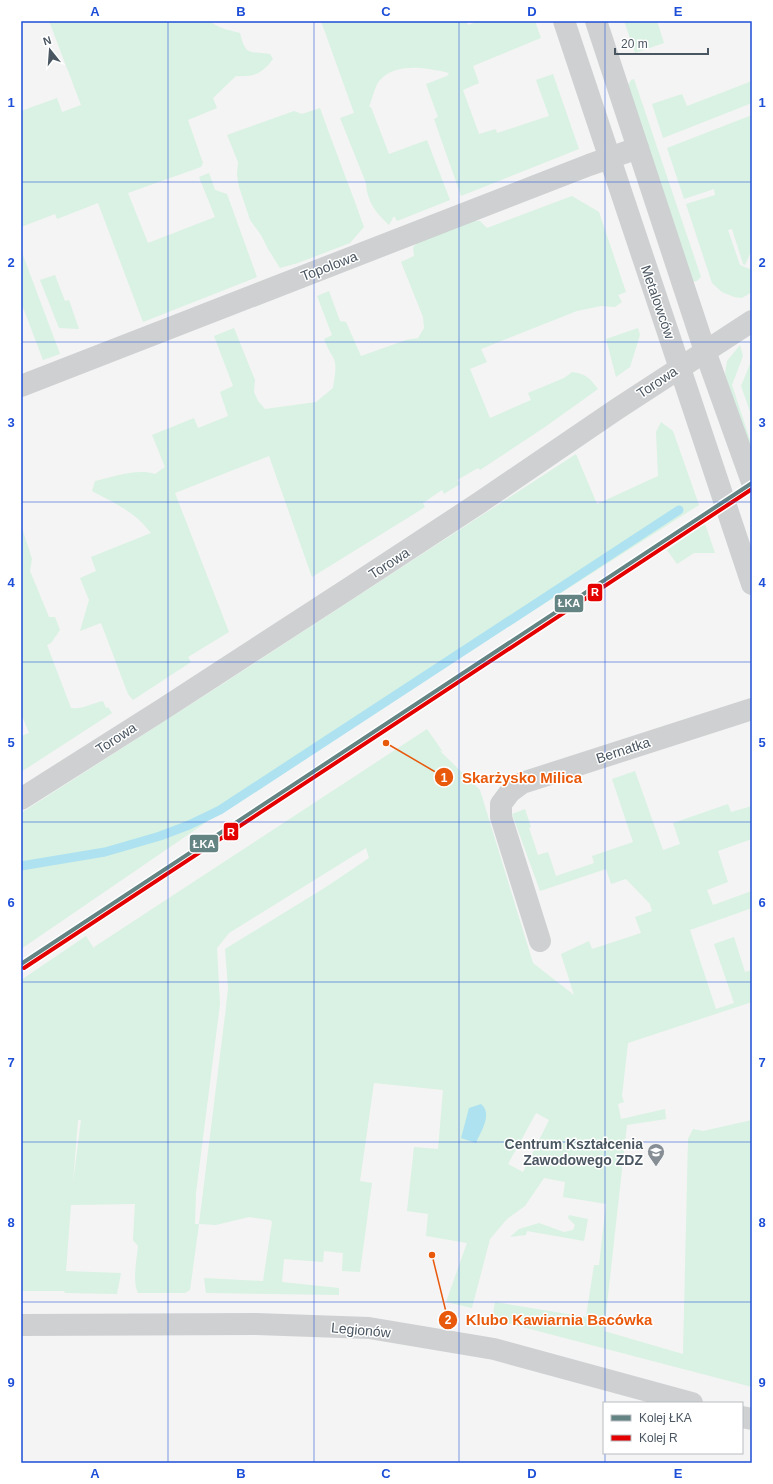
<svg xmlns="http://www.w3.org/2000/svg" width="773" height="1484" font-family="Arial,sans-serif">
<rect width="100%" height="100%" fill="#f4f4f4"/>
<g fill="#d9f2e3" fill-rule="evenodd">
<path d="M49,21H210C219,29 230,30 240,33C246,56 248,51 270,54L273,59C262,74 254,77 236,76L213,98L217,108L188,120L203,163L201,167L128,193L148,243L215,217L199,177L209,173L215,190L227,194L257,277L143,322L98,203L57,219L55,214L21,227V111L57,98L62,112L81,105Z"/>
<path d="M321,21H466L468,25L479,21H535L541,38L473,66L479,83L463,90L479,134L496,129L497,133L549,116L536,80L553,74L579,149L461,196L434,119L438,117L426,84L447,76L449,73C427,68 397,62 380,80C375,85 372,100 369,107H371L389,154L427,140L450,200L397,221L394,216L389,225C376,213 367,202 366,183L340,118L354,113Z"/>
<path d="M624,21H657L664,43L635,53Z"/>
<path d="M634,79L701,277L697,281L692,282L627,87L631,80Z"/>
<path d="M752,81V103L663,138L652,104L682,94L687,106Z"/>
<path d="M320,108C334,148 350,187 364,227L350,243L298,263L280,268L268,249L261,235L250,220L239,187L237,175L238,162L227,135L294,111L302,114Z"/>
<path d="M752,115V249L745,265L743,264L732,229L728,230L740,265L752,270V292L742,298L734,297L722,292L712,283L686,204L715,195L714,189L684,199L667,148Z"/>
<path d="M572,196L599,212L626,292L618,295L622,302L615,307L601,306L577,311L481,349L487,362L470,369L490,418L531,400L528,393L564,378L572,372C586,374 590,378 598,389L545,427L480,470L478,468L457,480L460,484L444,494L442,490L423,503L425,507L414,514L312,577L269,456L175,493L229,632L188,657L191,662L133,700L128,694L101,623L80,631L89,600L80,578L96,571L91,557L151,533C134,511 116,504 92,491L95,481C114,477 136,468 155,474L165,467L152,435L194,418L198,428L228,416L220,392L233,386L214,336L234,328L255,380L254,392L258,401L265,409L316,402L333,388C334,378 338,366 333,357C329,351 327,346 324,339L332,335L317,296L329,291L340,321L346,322L361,356L406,340L418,338L424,328L423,317L401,262L414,256L413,247L426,236L470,221H480L487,228Z"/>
<path d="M21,250L60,354L43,360L21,302Z"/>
<path d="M55,275L65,301L69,300L79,329L59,328L40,280Z"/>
<path d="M638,328L640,335L630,367L616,377L606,339Z"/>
<path d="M740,345L743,356L732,385L752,446V459L725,374L727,361Z"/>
<path d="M752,359V417L741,386Z"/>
<path d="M661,422L673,431L699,505L277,774L21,949V813L224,683L576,454L597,504L658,476L656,432Z"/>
<path d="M21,517L22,528L32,559L30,571L49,617H55L60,630L51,643L47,645L71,708C82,710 92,703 103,701L106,708L108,707L112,713L21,772V736L29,733L21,713Z"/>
<path d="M705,524L715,553H694L677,564L667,550Z"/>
<path d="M427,729L443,752L439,750L480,790L533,963L574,995L561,954L589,941L592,949L641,933L635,917L652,911L650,904L626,879L611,884L606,869L540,891L512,814L525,809L531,827L529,828L538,855L548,852L556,876L594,863L592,856L633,842L612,779L635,771L663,850L680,844L673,823L728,804L731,812L752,806V839L718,851L728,882L707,890L713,905L752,891V908L690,930L716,1009L734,1003L714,944L734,937L745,972L752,970V1002L628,1043L622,1096L624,1102L618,1104L621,1119L665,1109L666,1119L627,1125L604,1331L683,1354L688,1139L693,1129L703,1131L752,1120V1387L492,1319L495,1302L586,1317L594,1265H599L606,1204L563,1197L565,1182L544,1178L525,1206L507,1219L490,1239L472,1308L446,1302L467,1243L426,1236L428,1214L407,1211L414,1147L438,1149L443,1090L374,1083L360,1181L372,1183L360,1272L342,1271L343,1253L324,1251L323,1262L284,1259L282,1282L339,1288V1295L206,1293L204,1278L263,1281L272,1222L270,1220L249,1217L216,1225L199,1224L190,1290L185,1293H138C132,1283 137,1258 138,1246L133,1240L135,1204L71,1205L66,1271L121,1273L117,1294L65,1293L64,1291H21V980L86,936L95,950L94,947ZM366,848L369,858L326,887L225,949L228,988L226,1007L199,1224H195L196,1193L220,1004L217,948L229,933ZM536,1113L549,1120L523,1172L508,1164ZM78,1120H81L73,1183Z"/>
<path d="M569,1215L588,1219L584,1241L527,1231L526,1235L510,1237L519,1229L539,1223L564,1232L573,1230L575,1225L568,1218Z"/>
</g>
<path fill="#aee2f0" d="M481,1104C493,1114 481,1131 476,1143L461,1138L469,1108Z"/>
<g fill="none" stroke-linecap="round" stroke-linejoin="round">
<path stroke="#aee2f0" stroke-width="9" d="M21,866L105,852L160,836L189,825L220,810L679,510"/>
<g stroke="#ced0d2" stroke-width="22">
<path d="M564,21L752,584"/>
<path d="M596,21L705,351L752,482"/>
<path d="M21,386L589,165L638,148"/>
<path d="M21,799L163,709L351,587L479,503L617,409L752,321"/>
<path d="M540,941L501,817V804L510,792L522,783L752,709"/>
<path d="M21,1325L256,1324L369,1328L494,1349L692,1403"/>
<path d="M742,1417L752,1419"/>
</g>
<defs>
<path id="rail-1" d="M21,964L752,483"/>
<path id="rail-2" d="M24,968L752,489"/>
</defs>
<use href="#rail-1" stroke="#fff" stroke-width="7"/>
<use href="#rail-2" stroke="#fff" stroke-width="7"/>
<use href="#rail-1" stroke="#648483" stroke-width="4"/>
<use href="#rail-2" stroke="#e50000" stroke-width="4"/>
</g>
<path fill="none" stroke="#1d4ed8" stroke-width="1" stroke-opacity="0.55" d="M168,21V1463M314,21V1463M459,21V1463M605,21V1403M21,182H752M21,342H752M21,502H752M21,662H752M21,822H752M21,982H752M21,1142H752M21,1302H752M605,1453V1463"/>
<defs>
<symbol id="school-pin" viewBox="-11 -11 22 30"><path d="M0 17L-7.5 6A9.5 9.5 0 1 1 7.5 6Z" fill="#868d94" stroke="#fff"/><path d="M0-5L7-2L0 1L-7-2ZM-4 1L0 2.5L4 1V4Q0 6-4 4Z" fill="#fff"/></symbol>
</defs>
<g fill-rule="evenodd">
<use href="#school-pin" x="646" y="1142" width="20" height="27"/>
</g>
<g text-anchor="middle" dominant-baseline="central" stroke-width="3" stroke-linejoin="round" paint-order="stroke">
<g font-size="14" fill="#4a5661" stroke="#fff">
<text transform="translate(329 266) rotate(-21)">Topolowa</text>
<text transform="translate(658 302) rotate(71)">Metalowców</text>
<text transform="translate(657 382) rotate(-34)">Torowa</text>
<text transform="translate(389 563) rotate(-33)">Torowa</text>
<text transform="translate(116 738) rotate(-33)">Torowa</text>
<text transform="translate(623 750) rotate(-18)">Bernatka</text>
<text transform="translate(361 1330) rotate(5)">Legionów</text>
</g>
<g font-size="14" font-weight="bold" fill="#4a5661" stroke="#fff" text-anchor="end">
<text x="643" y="1144">Centrum Kształcenia<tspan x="643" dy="16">Zawodowego ZDZ</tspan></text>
</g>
</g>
<path fill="none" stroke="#e8590c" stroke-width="1.5" d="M386 743L444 777M432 1255L448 1320"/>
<g fill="#e8590c" stroke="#fff" stroke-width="1.5">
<circle cx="386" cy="743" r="4"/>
<circle cx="432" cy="1255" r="4"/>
<circle cx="444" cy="777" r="10"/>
<circle cx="448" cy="1320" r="10"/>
</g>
<g font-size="12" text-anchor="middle" font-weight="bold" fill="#fff">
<text x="444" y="782">1</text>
<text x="448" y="1324">2</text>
</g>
<g font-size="15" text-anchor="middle" font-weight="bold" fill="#e8590c" stroke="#fff" stroke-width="3" stroke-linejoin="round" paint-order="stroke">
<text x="522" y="783">Skarżysko Milica</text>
<text x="559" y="1325">Klubo Kawiarnia Bacówka</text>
</g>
<g stroke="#fff" stroke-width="1.5">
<rect x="587" y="583" width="16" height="19" rx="4" fill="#e50000"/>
<rect x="554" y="594" width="30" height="19" rx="4" fill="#648483"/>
<rect x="223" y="822" width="16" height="19" rx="4" fill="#e50000"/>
<rect x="189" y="834" width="30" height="19" rx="4" fill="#648483"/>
</g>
<g font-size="11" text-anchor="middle" font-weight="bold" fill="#fff">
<text x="595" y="596">R</text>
<text x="569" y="607">ŁKA</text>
<text x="231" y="836">R</text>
<text x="204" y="848">ŁKA</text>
</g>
<rect width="773" height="1484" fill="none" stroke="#ffffff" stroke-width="44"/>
<rect x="603" y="1402" width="140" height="52" fill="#ffffff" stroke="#b7bbc0"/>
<rect x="611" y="1415" width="20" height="6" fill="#648483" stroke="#b7bbc0"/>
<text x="639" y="1422" font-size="12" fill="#4a5661">Kolej ŁKA</text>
<rect x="611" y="1435" width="20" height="6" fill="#e50000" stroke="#b7bbc0"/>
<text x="639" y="1442" font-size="12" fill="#4a5661">Kolej R</text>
<g transform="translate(50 50) rotate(343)" stroke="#ffffff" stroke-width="3" paint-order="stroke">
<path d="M0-3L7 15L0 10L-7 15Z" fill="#4a5661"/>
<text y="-6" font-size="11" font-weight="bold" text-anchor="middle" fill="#4a5661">N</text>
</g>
<path d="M615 48v6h93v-6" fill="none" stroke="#4a5661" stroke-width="2"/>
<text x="621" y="48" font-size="12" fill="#4a5661" stroke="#ffffff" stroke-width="3" paint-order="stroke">20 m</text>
<rect x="22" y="22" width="729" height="1440" fill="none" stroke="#1d4ed8" stroke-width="1.5"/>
<g font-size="13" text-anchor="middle" font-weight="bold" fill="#1d4ed8">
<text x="95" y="16">A</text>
<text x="241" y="16">B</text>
<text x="386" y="16">C</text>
<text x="532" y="16">D</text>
<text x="678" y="16">E</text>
<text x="11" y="107">1</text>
<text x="762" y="107">1</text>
<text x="11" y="267">2</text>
<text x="762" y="267">2</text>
<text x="11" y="427">3</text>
<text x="762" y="427">3</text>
<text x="11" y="587">4</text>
<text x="762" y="587">4</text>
<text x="11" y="747">5</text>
<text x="762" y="747">5</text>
<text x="11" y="907">6</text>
<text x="762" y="907">6</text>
<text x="11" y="1067">7</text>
<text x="762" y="1067">7</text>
<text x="11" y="1227">8</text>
<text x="762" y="1227">8</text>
<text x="11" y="1387">9</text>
<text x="762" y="1387">9</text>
<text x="95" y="1478">A</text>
<text x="241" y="1478">B</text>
<text x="386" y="1478">C</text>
<text x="532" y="1478">D</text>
<text x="678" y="1478">E</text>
</g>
</svg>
